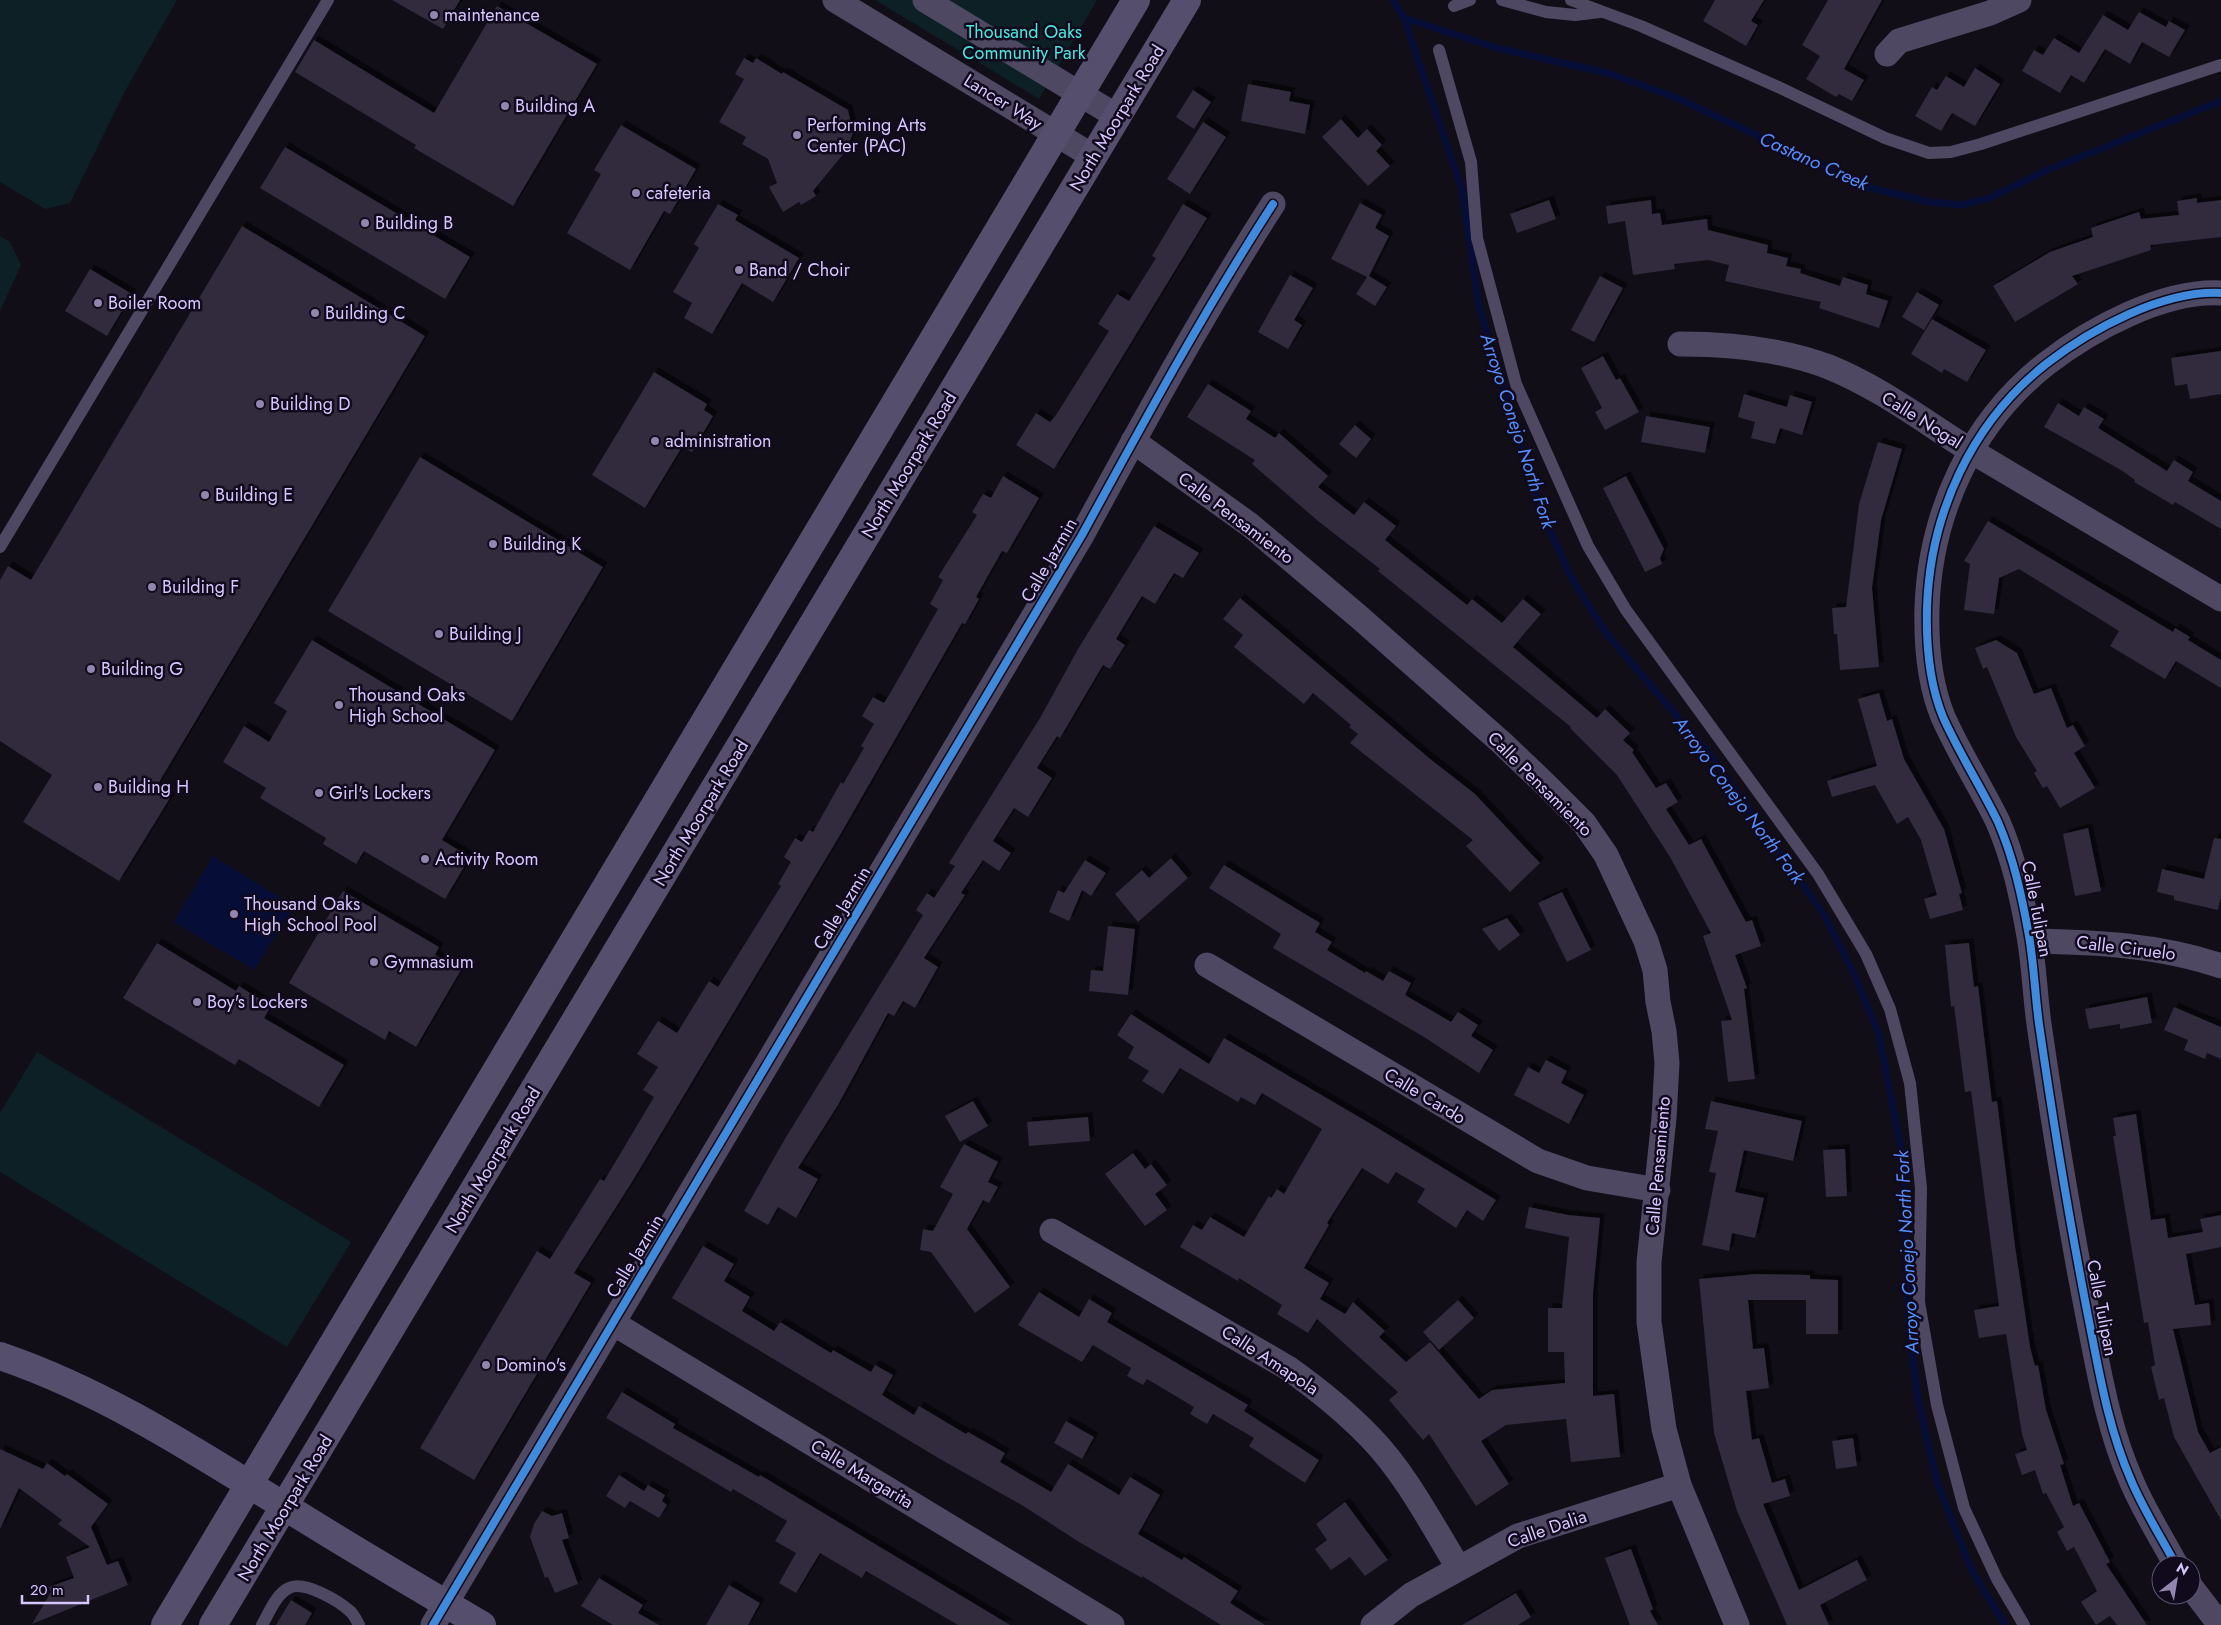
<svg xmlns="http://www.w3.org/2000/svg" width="2221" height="1625" font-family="Jost,sans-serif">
<defs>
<filter id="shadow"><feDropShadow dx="4.5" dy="-4.5" stdDeviation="0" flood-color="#0009"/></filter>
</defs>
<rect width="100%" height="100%" fill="#110e18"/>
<g fill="#0d2025">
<path d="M0,0H177L124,93L70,203L45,209L0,182Z"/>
<path d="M875,0H1097L1039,99Z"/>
<path d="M0,236L10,242L21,265L0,311Z"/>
<path d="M37,1052L351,1242L287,1347L0,1172V1113Z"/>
</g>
<path fill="#060e37" d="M213,856L294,906L254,970L174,922Z"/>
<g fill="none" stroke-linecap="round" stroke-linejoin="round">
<g stroke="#060e37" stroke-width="7">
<path d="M1393,0L1404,18L1462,190L1479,307L1540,508L1571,577L1606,633L1710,755L1823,913L1855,976L1879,1035L1903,1159L1908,1323L1918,1400L1937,1482L1971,1569L2005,1625"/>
<path d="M1404,18L1497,48L1611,74L1677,98L1871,188L1929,202L1961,205L1990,198L2045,171L2221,101"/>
</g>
</g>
<g fill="#302a3c" filter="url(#shadow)">
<path d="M392,0H460L443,29Z"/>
<path d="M1715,0H1764L1751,21L1758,25L1746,46L1703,21Z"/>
<path d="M1828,0H1882L1844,69L1864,80L1852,101L1839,94L1836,97L1806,79L1820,56L1802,45Z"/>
<path d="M497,6L597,64L513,206L414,148L416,145L295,72L314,40L434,113Z"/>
<path d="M2139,12L2166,27L2169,21L2185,30L2169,57L2142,42L2130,64L2105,49L2084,83L2071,75L2060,93L2022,71L2034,50L2043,55L2054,38L2079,53L2103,15L2128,30Z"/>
<path d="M744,58L753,63L756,58L782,74L783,72L848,110L853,133L845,152L813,191L816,196L801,205L799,202L783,212L769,187L777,183L768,159L742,144L746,137L719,122L744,79L735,74Z"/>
<path d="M1975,68L2000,84L1975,126L1952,113L1941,131L1915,116L1932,87L1937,90L1946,76L1964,87Z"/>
<path d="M1248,84L1291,92L1289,101L1310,105L1305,134L1241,121Z"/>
<path d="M1193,90L1211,102L1194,129L1176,117Z"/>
<path d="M1341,119L1358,138L1367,129L1382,145L1376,151L1390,166L1368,186L1322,137Z"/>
<path d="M1203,122L1226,137L1190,194L1167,179Z"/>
<path d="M621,125L696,169L670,214L664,211L630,270L567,233L601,174L594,170Z"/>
<path d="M285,147L470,257L445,299L260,188Z"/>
<path d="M2197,198V203L2221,200V237L2150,245L2151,250L2072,276L2078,284L2015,322L1993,286L2050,252L2093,237L2091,228L2139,212L2141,219L2179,215L2177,201Z"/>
<path d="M1549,200L1556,219L1517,233L1510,214Z"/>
<path d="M1651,200L1652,214L1660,213L1662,225L1707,219L1708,230L1768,245L1767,253L1788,258L1786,266L1801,269L1800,273L1840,286L1843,277L1868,285L1866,294L1888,301L1879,328L1819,308L1821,302L1725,281L1729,265L1708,260L1674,264L1675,269L1633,275L1625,221L1608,224L1606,206Z"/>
<path d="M1360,203L1382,215L1375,228L1389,236L1369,276L1387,287L1375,306L1356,294L1367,277L1331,259Z"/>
<path d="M718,204L738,215L735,220L799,258L773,302L742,283L712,334L684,318L692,303L673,292L699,248L694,244Z"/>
<path d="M1183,204L1207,218L1054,469L1016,445L1036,413L1050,422L1056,415L1109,331L1098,324L1117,294L1129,301L1156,258L1152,256Z"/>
<path d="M242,226L425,336L155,789L170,798L119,881L23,822L52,775L0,741V580L8,566L31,580Z"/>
<path d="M90,269L132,294L107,336L65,311Z"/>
<path d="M1290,275L1313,288L1294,320L1302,325L1288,349L1258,332Z"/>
<path d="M1600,276L1623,288L1594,342L1571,330Z"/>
<path d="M1917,292L1939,305L1924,330L1902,317Z"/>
<path d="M1932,319L1986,350L1967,382L1944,369L1942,373L1911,354Z"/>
<path d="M2221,351V394L2190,399L2187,384L2175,386L2171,358Z"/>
<path d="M1603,356L1616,380L1620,378L1639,412L1605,430L1595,412L1602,408L1581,368Z"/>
<path d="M654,372L707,404L704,410L713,416L692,452L682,447L645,508L592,475Z"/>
<path d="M1208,384L1251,411L1246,419L1275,438L1279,433L1328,476L1318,487L1354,515L1364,502L1396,526L1385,540L1467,605L1472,599L1502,623L1523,599L1541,614L1513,647L1597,718L1605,709L1630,733L1623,740L1634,750L1632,752L1656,788L1666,783L1678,802L1666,809L1689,845L1701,839L1746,922L1752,920L1761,946L1735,955L1747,988L1744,989L1755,1079L1728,1082L1721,1021L1732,1020L1703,936L1711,933L1670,857L1617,775L1570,728L1571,727L1378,571L1380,569L1318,521L1252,464L1255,460L1187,417Z"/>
<path d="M1744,394L1787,407L1790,395L1812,402L1802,435L1780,428L1775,444L1751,438L1755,422L1738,417Z"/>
<path d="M2058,403L2079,416L2084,407L2104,419L2098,428L2167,471L2174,460L2193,472L2188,481L2221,501V529L2175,502L2173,505L2134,482L2135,480L2121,470L2044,427Z"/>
<path d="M1646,416L1710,427L1705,453L1641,442Z"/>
<path d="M1355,425L1371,439L1356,458L1339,444Z"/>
<path d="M1878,442L1902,449L1881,520L1872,588L1879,667L1840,670L1837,634H1834L1832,608L1846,607L1859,504Z"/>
<path d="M420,457L603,567L512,721L328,611Z"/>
<path d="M1003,476L1039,498L1007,553L1002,551L976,597L979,599L965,624L962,623L840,835L632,1182L574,1273L591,1283L474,1480L420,1448L537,1251L550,1259L600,1179L604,1181L654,1097L643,1090L658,1067L637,1054L658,1021L677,1033L709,981L718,987L781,886L778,884L791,862L784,857L795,838L802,842L809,830L813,832L841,782L843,784L864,748L861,746L874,724L862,716L873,697L884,703L892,690L938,609L930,604L943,580L938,577L977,515L972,512L983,494L991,498Z"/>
<path d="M1626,476L1664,549L1660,558L1662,564L1645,572L1603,488Z"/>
<path d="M1988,521L2173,632L2175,628L2190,637L2188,640L2221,660V688L2176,661L2165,679L2110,646L2119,631L2019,569L1999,578L1994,614L1964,610L1970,564L1964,561Z"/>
<path d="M1154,526L1199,553L1183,578L1174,573L1155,604L1142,596L1116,639L1125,645L1110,669L1103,665L1060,738L1057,736L1037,768L1052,778L1028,817L1014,808L993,841L1011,853L999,871L983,860L961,893L965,895L924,958L938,967L915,1008L903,1001L894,1016L888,1013L838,1105L798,1168L818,1179L796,1218L778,1207L768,1225L744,1211L786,1137L923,915L916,910L927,893L934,898L955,866L949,863L1040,718L1078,649Z"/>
<path d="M1240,598L1429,758L1475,794L1540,863L1510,892L1466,846L1473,840L1350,743L1358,734L1349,727L1351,725L1313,693L1304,704L1234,647L1243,635L1223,619Z"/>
<path d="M312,640L495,750L442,840L470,857L445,899L364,851L356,864L323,844L326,838L260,798L266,788L223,762L244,726L269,742L287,711L274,703Z"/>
<path d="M1996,640L2017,653L2034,694L2051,688L2067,728L2073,725L2085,746L2074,753L2095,788L2060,808L2047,786L2043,788L2034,773L2037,771L2016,737L1987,667L1983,669L1975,648Z"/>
<path d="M1879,693L1887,721L1892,719L1904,759L1944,829L1962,893L1959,894L1963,910L1930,919L1924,899L1937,895L1921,840L1908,817L1897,824L1875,785L1832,797L1827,781L1877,766L1858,699Z"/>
<path d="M2088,828L2101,891L2075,896L2063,834Z"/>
<path d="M2214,838L2221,839V896L2218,910L2174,900V896L2157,892L2162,869L2204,879Z"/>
<path d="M1171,858L1188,878L1138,922L1115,894L1142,870L1149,878Z"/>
<path d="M1085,860L1106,873L1091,896L1082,890L1069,921L1049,912L1058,890L1064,893Z"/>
<path d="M1224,865L1320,923L1315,932L1332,942L1327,950L1365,973L1366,971L1383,981L1389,971L1411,983L1405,995L1451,1022L1458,1012L1478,1025L1471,1036L1493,1050L1479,1073L1424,1037L1273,948L1281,934L1209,888Z"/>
<path d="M343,891L439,947L435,955L461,970L416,1047L389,1031L385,1040L289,983Z"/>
<path d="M1562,892L1591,950L1567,962L1538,903Z"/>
<path d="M1507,918L1520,935L1499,951L1482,929Z"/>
<path d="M1108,926L1135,929L1128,995L1089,991L1091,970L1103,971Z"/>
<path d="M157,943L236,991L239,986L271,1006L264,1018L344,1065L319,1107L239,1059L235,1065L123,998Z"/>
<path d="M1969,943L1974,987L1978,986L1992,1102L1997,1101L2015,1246L2030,1347L2035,1366L2038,1365L2046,1410L2064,1464L2060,1465L2073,1506L2079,1503L2110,1562L2106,1564L2147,1625H2117L2110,1616L2096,1625L2081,1602L2097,1591L2074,1547L2067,1551L2057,1532L2064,1527L2046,1493L2043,1494L2035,1470L2022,1475L2015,1454L2027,1450L2022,1434L2006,1334L1979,1338L1974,1310L1999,1306L1971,1091L1965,1092L1954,1006L1951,1007L1945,945Z"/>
<path d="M2147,997L2152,1023L2120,1029V1024L2089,1029L2085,1009Z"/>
<path d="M2174,1007L2221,1027V1059L2207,1053L2205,1059L2184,1050L2188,1040L2164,1030Z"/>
<path d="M1131,1014L1209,1064L1224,1038L1371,1124L1496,1200L1483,1221L1467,1210L1456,1228L1417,1202L1425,1189L1396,1172L1388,1184L1362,1168L1327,1223L1329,1225L1304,1268L1329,1283L1320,1299L1345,1314L1353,1302L1385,1331L1379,1337L1406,1362L1430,1342L1479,1399L1492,1390L1565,1383L1564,1352H1548V1308H1562L1569,1237L1525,1228L1529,1207L1568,1215L1600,1218L1593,1293V1396L1614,1394L1620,1457L1571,1462L1566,1419L1506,1425L1481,1441L1509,1484L1476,1506L1429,1434L1423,1440L1389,1400L1398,1392L1317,1319L1308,1333L1277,1314L1282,1305L1239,1278L1238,1281L1180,1247L1193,1225L1202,1230L1210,1217L1244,1237L1269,1196L1271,1198L1277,1189L1284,1194L1322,1129L1262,1093L1255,1105L1241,1097L1238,1102L1180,1068L1163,1094L1142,1081L1149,1071L1128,1058L1134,1047L1117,1035Z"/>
<path d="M1546,1060L1567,1071L1561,1083L1584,1095L1569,1124L1514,1095L1528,1067L1539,1073Z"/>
<path d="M973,1101L988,1126L960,1142L945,1116Z"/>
<path d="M1711,1101L1802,1121L1793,1161L1744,1150L1735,1192L1764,1198L1755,1238L1732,1233L1729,1251L1702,1245L1716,1173L1709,1172L1718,1131L1705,1129Z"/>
<path d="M2136,1114L2151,1220L2165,1218L2168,1238L2203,1232L2200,1219L2221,1215V1247L2186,1254L2195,1305L2209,1303L2211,1325L2173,1329L2198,1432L2210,1453L2221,1447V1520L2174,1437L2164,1398L2159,1400L2151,1367L2155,1365L2148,1322L2144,1323L2113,1136H2116L2113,1118Z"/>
<path d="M1088,1117L1090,1141L1029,1146L1027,1122Z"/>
<path d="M964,1144L998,1162L988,1182L998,1187L989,1203L983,1200L967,1229L1010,1287L975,1313L931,1252L920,1250L923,1229L933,1231L953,1194L940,1187Z"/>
<path d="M1845,1149L1847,1196L1826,1197L1823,1150Z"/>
<path d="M1133,1153L1145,1169L1151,1164L1167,1185L1155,1194L1167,1210L1145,1226L1105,1174Z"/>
<path d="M703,1246L734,1264L724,1281L750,1297L742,1311L774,1331L780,1322L831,1353L833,1350L871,1372L875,1365L893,1375L882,1395L914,1415L919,1406L966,1434L968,1432L1005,1453L1000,1462L1051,1492L1068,1464L1119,1495L1130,1477L1160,1495L1138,1534L1182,1560L1184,1557L1238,1591L1230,1603L1265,1625H1221L1142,1576V1578L1079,1542L1025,1507L940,1459L672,1298Z"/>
<path d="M1756,1274L1810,1275V1279L1838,1280V1334H1806V1300H1748L1753,1349L1764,1348L1769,1388L1746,1391L1752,1440L1759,1438L1772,1483L1785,1479L1790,1496L1763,1504L1799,1590L1857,1560L1867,1580L1820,1605L1829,1625H1787L1737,1511L1714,1433L1699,1279Z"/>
<path d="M1039,1292L1079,1317L1089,1299L1112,1313L1107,1322L1248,1405L1244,1411L1319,1460L1305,1483L1249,1446L1254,1438L1213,1414L1207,1424L1190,1414L1194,1407L1147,1379L1143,1385L1127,1376L1131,1368L1093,1345L1082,1362L1018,1325Z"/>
<path d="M1458,1300L1474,1318L1439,1350L1423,1332Z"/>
<path d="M622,1392L675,1424L673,1428L759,1477L760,1475L1010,1625H958L866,1571L862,1578L820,1553L796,1593L779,1583L796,1553L775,1541L787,1521L733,1489L731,1492L606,1418Z"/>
<path d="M1066,1421L1094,1437L1082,1459L1054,1443Z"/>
<path d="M1853,1438L1857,1466L1836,1469L1832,1441Z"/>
<path d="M0,1449L43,1469L47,1463L65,1476L67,1474L108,1504L91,1527L107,1565L118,1561L128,1585L32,1624L51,1592L49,1587L74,1578L66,1557L90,1547L58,1524L62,1520L19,1488L0,1529Z"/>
<path d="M619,1475L644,1491L648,1485L665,1495L662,1501L667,1505L659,1518L630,1501L625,1508L606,1496Z"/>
<path d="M1345,1502L1388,1560L1365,1576L1350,1557L1331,1570L1315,1549L1327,1540L1316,1524Z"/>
<path d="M542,1511L552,1516L562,1513L569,1538L562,1540L578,1584L555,1593L548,1577L545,1578L530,1537L534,1524Z"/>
<path d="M1631,1549L1653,1609L1650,1611L1658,1625H1630L1605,1558Z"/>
<path d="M599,1578L643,1605L638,1613L659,1625H613L581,1606Z"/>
<path d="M729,1585L760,1603L748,1625H706Z"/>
<path d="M1516,1593L1531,1617L1518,1625H1462Z"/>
<path d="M291,1600L312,1613L305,1625H276Z"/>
</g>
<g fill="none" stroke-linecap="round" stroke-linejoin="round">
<g stroke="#4e4862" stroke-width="12">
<path d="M1502,0L1546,12L1575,15L1600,12"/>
<path d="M1571,0L1641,26L1776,86L1885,138L1929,153L1951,152L1981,144L2221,65"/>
<path d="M1454,6L1470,0"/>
<path d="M1439,50L1471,162L1477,238L1516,384L1588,546L1626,610L1818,874L1866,954L1890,1009L1910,1083L1921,1188L1919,1302L1937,1405L1964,1508L1997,1579L2024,1625"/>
<path d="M0,547L328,0"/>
<path d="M262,1625C269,1613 276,1594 289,1588C304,1580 339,1601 351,1612C354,1615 357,1621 359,1625"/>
</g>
<g stroke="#4e4862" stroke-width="25">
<path d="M835,0L1094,157"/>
<path d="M925,0L1118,117"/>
<path d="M1887,54L1899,41L1990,13L2019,0"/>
<path d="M1680,344C1729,344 1782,349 1829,367C1881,388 1926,423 1973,452C2055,501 2138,550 2221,599"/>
<path d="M1133,441L1250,525L1358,616L1502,743L1546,785L1584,823L1606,855L1646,941L1655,970L1658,1002L1664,1031L1667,1063L1664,1118L1649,1262V1322L1664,1429L1679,1485L1737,1625"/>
<path d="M2030,941C2094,942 2160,945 2221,966"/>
<path d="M1207,965L1538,1161L1587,1178L1658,1190"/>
<path d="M1052,1231L1288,1368C1316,1388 1345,1411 1370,1437C1406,1474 1431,1523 1458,1567"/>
<path d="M613,1323L1112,1625"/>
<path d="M2176,1565C2161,1537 2143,1509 2131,1480C2108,1428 2099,1371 2088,1316C2069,1219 2053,1121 2039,1024C2035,995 2034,965 2029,936C2022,897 2014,859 1998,822C1981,787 1959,753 1943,717C1929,683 1926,645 1927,608C1930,514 1971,423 2046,364C2091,329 2163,290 2221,293"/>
<path d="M2191,1587L2220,1625"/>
<path d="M433,1625L1082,535C1143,423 1204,311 1273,204"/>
<path d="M1373,1625L1411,1595L1518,1536L1679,1485"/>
</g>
<g stroke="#554f6d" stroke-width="28">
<path d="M0,1356C103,1391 192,1449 284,1506C349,1547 416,1586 482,1625"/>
<path d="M165,1625L1136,0"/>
<path d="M213,1625L1187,0"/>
</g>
<defs>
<g id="cycleway">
<path d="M2176,1565C2161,1537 2143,1509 2131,1480C2108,1428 2099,1371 2088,1316C2069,1219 2053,1121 2039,1024C2035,995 2034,965 2029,936C2022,897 2014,859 1998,822C1981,787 1959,753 1943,717C1929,683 1926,645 1927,608C1930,514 1971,423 2046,364C2091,329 2163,290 2221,293"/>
<path d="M433,1625L1082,535C1143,423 1204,311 1273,204"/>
</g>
</defs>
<use href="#cycleway" stroke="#100a1c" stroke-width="11"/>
<use href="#cycleway" stroke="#408adc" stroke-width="8"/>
</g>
<g fill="#9285ae" stroke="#100a1c" stroke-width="2">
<circle cx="434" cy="15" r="5"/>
<circle cx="505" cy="106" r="5"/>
<circle cx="797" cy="135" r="5"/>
<circle cx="636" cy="193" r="5"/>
<circle cx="365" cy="223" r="5"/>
<circle cx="739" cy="270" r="5"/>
<circle cx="98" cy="303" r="5"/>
<circle cx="315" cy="313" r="5"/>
<circle cx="260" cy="404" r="5"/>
<circle cx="655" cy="441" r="5"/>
<circle cx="205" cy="495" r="5"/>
<circle cx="493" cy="544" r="5"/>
<circle cx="152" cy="587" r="5"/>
<circle cx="439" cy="634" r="5"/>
<circle cx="91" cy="669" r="5"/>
<circle cx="339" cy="705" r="5"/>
<circle cx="98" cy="787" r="5"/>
<circle cx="319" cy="793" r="5"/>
<circle cx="425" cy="859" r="5"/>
<circle cx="234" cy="914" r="5"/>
<circle cx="374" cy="962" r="5"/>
<circle cx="197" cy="1002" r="5"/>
<circle cx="486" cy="1365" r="5"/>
</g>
<g text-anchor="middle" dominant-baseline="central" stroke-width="5" stroke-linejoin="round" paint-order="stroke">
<g font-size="18" fill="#d7c5ff" stroke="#100a1c" text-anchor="start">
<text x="444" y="15">maintenance</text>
<text x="515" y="106">Building A</text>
<text x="807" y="125">Performing Arts<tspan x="807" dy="21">Center (PAC)</tspan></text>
<text x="646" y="193">cafeteria</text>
<text x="375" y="223">Building B</text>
<text x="749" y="270">Band / Choir</text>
<text x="108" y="303">Boiler Room</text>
<text x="325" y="313">Building C</text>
<text x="270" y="404">Building D</text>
<text x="665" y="441">administration</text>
<text x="215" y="495">Building E</text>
<text x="503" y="544">Building K</text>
<text x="162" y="587">Building F</text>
<text x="449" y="634">Building J</text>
<text x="101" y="669">Building G</text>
<text x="349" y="695">Thousand Oaks<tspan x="349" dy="21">High School</tspan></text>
<text x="108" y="787">Building H</text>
<text x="329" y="793">Girl's Lockers</text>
<text x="435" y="859">Activity Room</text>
<text x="244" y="904">Thousand Oaks<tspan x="244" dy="21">High School Pool</tspan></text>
<text x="384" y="962">Gymnasium</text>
<text x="207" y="1002">Boy's Lockers</text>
<text x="496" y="1365">Domino's</text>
</g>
<g font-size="18" fill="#48e8df" stroke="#100a1c">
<text x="1024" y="32">Thousand Oaks<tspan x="1024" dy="21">Community Park</tspan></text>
</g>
<g font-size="18" fill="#d7c5ff" stroke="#100a1c">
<text transform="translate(1003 102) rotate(32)">Lancer Way</text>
<text transform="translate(1117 118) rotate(-59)">North Moorpark Road</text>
<text transform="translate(1922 420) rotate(32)">Calle Nogal</text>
<text transform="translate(909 465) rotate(-59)">North Moorpark Road</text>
<text transform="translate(1236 518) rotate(37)">Calle Pensamiento</text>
<text transform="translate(1049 560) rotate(-60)">Calle Jazmin</text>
<text transform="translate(1540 784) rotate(45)">Calle Pensamiento</text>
<text transform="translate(701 813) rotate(-59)">North Moorpark Road</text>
<text transform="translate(842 908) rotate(-59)">Calle Jazmin</text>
<text transform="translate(2037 909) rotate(79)">Calle Tulipan</text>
<text transform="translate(2126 948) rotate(7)">Calle Ciruelo</text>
<text transform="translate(1425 1096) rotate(31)">Calle Cardo</text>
<text transform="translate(493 1160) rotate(-59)">North Moorpark Road</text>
<text transform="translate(1658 1166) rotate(-85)">Calle Pensamiento</text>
<text transform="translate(635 1256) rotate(-59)">Calle Jazmin</text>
<text transform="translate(2102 1308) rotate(79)">Calle Tulipan</text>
<text transform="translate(1270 1360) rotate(33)">Calle Amapola</text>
<text transform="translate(862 1474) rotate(31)">Calle Margarita</text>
<text transform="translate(285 1508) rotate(-59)">North Moorpark Road</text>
<text transform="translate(1547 1529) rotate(-19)">Calle Dalia</text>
</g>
<g font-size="19" font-style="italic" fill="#538eff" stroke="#100a1c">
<text transform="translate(1814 161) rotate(24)">Castano Creek</text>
<text transform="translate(1518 431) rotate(72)">Arroyo Conejo North Fork</text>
<text transform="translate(1739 800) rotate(53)">Arroyo Conejo North Fork</text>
<text transform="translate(1907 1252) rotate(-93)">Arroyo Conejo North Fork</text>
</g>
</g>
<g transform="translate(2176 1580) rotate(31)"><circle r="24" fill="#100a1c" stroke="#605577"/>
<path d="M0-4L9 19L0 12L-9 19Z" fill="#9285ae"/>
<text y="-8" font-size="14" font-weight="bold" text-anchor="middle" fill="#d7c5ff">N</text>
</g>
<path d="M22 1595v8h66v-8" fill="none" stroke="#d7c5ff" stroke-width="2.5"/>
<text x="30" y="1595" font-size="15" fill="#d7c5ff" stroke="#100a1c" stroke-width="4" paint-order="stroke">20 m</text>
</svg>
